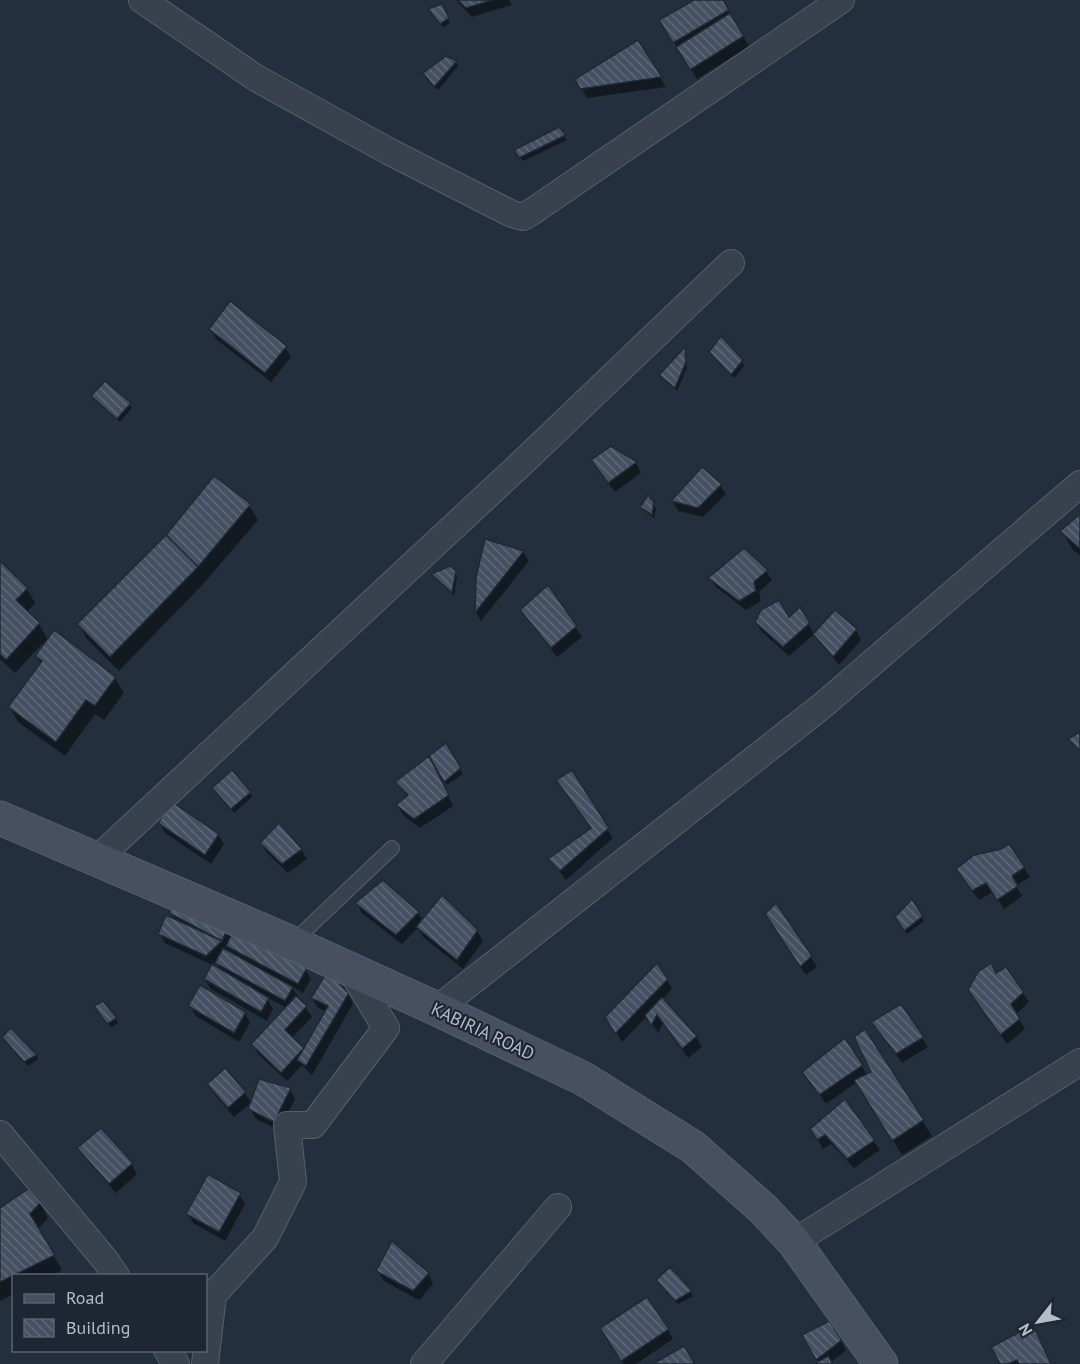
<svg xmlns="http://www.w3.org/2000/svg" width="1080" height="1364" font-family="'PT Sans',sans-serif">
<defs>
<pattern id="building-back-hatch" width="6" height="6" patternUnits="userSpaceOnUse" patternTransform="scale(1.5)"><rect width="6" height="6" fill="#455162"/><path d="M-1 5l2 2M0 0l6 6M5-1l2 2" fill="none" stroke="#5d6877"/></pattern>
</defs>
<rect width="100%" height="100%" fill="#242f3e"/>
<g fill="#0007">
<path d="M456,0H509L512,5L472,17Z"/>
<path d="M697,0H722L749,46L697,79L661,21Z"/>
<path d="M441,6L450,23L443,27L432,13Z"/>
<path d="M638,42L666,87L587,98L581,88Z"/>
<path d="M456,62L458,66L438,90L427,78Z"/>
<path d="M559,129L567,140L523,161L516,150Z"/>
<path d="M211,329L285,347L291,357L271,382L216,339Z"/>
<path d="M684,350L687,368L677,391L660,375Z"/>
<path d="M710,352L742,361L744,366L734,378Z"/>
<path d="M93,397L129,404L132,408L120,422Z"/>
<path d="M611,448L636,463L641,473L615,492L598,470Z"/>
<path d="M720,485L726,494L703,517L678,511L673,501Z"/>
<path d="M653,503L656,508L654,518L644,511L641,507Z"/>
<path d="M249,505L258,520L206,581L119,671L87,639L79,625Z"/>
<path d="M1080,516V556L1073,550L1062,531Z"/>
<path d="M486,541L523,552L529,561L481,621L476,612L478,577Z"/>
<path d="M0,563L27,589L35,603L27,612L39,624L48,640L115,678L124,693L104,720L95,714L65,756L18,722L10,707L41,664L36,656L45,644L43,643L15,673L0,659Z"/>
<path d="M766,571L772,580L759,592L761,601L746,610L716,587L710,578Z"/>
<path d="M455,572L457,577L454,596L433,575Z"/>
<path d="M548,587L582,637L557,657L522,610Z"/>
<path d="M800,610L814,634L789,656L762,632L756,622L789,619Z"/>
<path d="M856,630L861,640L839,665L815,634Z"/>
<path d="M446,745L463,774L447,785L438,768L435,769L453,806L420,828L403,815L398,805L408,797L397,783L434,762Z"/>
<path d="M558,781L607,829L613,838L566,880L550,859L592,829Z"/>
<path d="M214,788L250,793L252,797L234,813Z"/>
<path d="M160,824L218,835L224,844L211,864L165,833Z"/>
<path d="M261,843L301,849L307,859L288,873L267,853Z"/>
<path d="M1024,868L1030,877L1016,886L1022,896L1004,909L993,892L979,900L963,879Z"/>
<path d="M442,897L477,931L483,941L463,969L423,937L418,928L402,944L362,913L357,903L418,913L423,921Z"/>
<path d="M178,900L305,969L311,979L303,993L291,986L312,1017L291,1039L304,1052L326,1012L318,1008L312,998L348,994L353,1004L312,1075L302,1065L287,1081L258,1054L252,1044L287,1008L266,997L273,1009L267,1021L211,989L205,979L222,972L216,962L212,965L165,943L159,933L176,921L171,913Z"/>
<path d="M912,902L924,921L907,934L897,917Z"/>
<path d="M776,905L817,967L806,975L772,924Z"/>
<path d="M996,975L1023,993L1029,1002L1016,1014L1025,1029L1007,1044L969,990Z"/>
<path d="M667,980L672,989L663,999L696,1037L702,1047L688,1058L663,1023L658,1033L647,1016L622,1042L607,1017Z"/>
<path d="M190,1006L245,1013L250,1023L239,1042L196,1016Z"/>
<path d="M98,1011L116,1018L118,1023L111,1027Z"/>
<path d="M873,1023L922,1038L928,1047L902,1063Z"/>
<path d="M865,1031L932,1136L902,1155L857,1082L826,1104L804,1072L861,1065L867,1075L873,1072Z"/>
<path d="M7,1041L36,1055L38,1059L28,1066Z"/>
<path d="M225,1070L245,1093L251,1103L234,1117L214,1094L209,1084Z"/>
<path d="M290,1089L295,1099L279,1130L256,1119L250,1109Z"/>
<path d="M845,1102L880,1150L854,1168L831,1144L823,1149L812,1129Z"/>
<path d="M79,1149L131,1164L137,1174L116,1193L85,1158Z"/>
<path d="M239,1194L245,1204L225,1241L193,1223L188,1214Z"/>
<path d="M40,1203L48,1218L38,1229L62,1270L52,1276H14V1294L0,1301V1210Z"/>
<path d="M670,1270L693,1296L678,1304L660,1285Z"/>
<path d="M378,1271L428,1274L433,1284L419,1300L384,1281Z"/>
<path d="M1033,1327L1051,1364H1001Z"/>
<path d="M668,1330L673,1339L636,1364H624L607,1338Z"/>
<path d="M804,1336L841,1341L846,1350L830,1363L831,1364H817L819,1363Z"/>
</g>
<g fill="url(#building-back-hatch)" stroke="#1f2835" stroke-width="1.5">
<path d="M458,0H493L466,8Z"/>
<path d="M694,0H723L729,10L673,43L659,20Z"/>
<path d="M442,4L449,18L440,24L428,9Z"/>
<path d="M730,13L744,36L690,70L676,47Z"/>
<path d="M638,40L662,77L580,89L575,79Z"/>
<path d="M446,56L457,61L434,87L423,73Z"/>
<path d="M559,127L566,135L519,158L514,150Z"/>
<path d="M230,301L287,346L265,373L209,329Z"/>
<path d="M721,336L743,360L731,375L709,352Z"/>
<path d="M685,347L686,362L675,388L659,375Z"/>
<path d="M105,381L131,403L117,419L91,396Z"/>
<path d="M611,446L637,462L608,483L591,460Z"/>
<path d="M702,467L722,484L698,508L671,501Z"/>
<path d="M214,476L251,504L198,567L166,535Z"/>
<path d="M648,495L654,502L652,515L640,507Z"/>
<path d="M1080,514V549L1060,531Z"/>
<path d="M166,535L198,567L110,657L77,624Z"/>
<path d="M485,539L524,551L475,613L476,577Z"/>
<path d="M744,548L768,570L754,582L756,591L739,601L708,578Z"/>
<path d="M0,561L28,588L16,600L40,623L6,660L0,654Z"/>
<path d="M450,566L456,571L452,593L431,574Z"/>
<path d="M548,585L577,626L551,648L520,610Z"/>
<path d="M779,600L789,617L800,607L810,623L783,647L755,622L761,610Z"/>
<path d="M835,610L857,629L833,657L813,634Z"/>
<path d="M54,630L116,677L95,706L86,700L56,742L8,707L42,661L35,656Z"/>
<path d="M1080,732V751L1068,739Z"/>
<path d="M446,743L461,768L444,782L429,756Z"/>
<path d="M429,756L449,795L414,819L396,805L408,795L395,782Z"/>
<path d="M232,770L251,792L231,809L212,788Z"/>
<path d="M572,770L609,828L560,871L548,859L591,828L556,780Z"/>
<path d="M172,802L219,834L205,855L158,823Z"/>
<path d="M279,823L302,849L282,864L260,843Z"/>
<path d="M1009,844L1025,867L1012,876L1018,886L997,900L986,883L972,891L956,869L974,855L1001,849Z"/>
<path d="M383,880L419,912L396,935L355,903Z"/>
<path d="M442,895L478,930L457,960L416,927Z"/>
<path d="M177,898L229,926L222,941L169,913Z"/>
<path d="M912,899L923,916L904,931L895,917Z"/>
<path d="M776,903L812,956L800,967L765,914Z"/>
<path d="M166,915L222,941L206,956L158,934Z"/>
<path d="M234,929L307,968L298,984L226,946Z"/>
<path d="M223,948L293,987L285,1001L215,963Z"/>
<path d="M657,963L668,979L615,1034L605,1017Z"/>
<path d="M991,963L996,973L1006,967L1024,992L1011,1004L1020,1019L1000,1035L968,990L978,972Z"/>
<path d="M212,964L269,998L261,1012L204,979Z"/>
<path d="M327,972L349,993L306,1066L297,1060L328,1006L311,998Z"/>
<path d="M200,985L246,1012L234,1033L188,1006Z"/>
<path d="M296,996L307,1006L285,1030L304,1048L281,1073L251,1044Z"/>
<path d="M662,997L697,1036L682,1049L657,1015L651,1026L645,1015Z"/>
<path d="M103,1001L117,1018L107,1024L94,1006Z"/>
<path d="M901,1004L924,1037L896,1054L871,1022Z"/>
<path d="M11,1028L37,1055L24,1062L2,1037Z"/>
<path d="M865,1029L924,1120L892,1141L854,1080L871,1072L854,1037Z"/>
<path d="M845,1038L863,1065L819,1095L802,1072Z"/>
<path d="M225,1068L246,1092L228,1108L207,1084Z"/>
<path d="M259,1079L291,1088L274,1122L248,1109Z"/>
<path d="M845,1099L875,1140L847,1159L825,1135L817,1140L810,1129Z"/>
<path d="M101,1128L133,1163L109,1184L77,1148Z"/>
<path d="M208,1174L241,1193L219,1232L186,1214Z"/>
<path d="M28,1189L41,1202L30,1214L55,1255L0,1282V1208Z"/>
<path d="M392,1241L429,1273L413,1291L376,1271Z"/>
<path d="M670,1267L692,1291L675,1301L656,1280Z"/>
<path d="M647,1297L669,1329L621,1361L600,1328Z"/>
<path d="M829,1321L842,1340L816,1360L802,1335Z"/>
<path d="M1033,1325L1051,1364H1019L1017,1360L1008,1364H1000L991,1347Z"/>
<path d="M684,1346L695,1364H653Z"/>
<path d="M828,1356L833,1364H814Z"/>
</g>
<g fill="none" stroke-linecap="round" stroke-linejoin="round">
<defs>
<path id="lane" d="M292,943L392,848"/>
<g id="street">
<path d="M142,0L256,78L390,152L512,214L523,217L533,211L841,0"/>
<path d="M96,860L524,461L731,263"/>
<path d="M437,1009L822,706L1080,484"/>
<path d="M0,1134L106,1261L116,1276"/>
<path d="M794,1242L1080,1062"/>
<path d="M167,1350L176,1364"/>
<path d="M205,1364L213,1295L265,1238L293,1182L287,1125H313L386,1028L351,970"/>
<path d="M424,1364L558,1207"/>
</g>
<path id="secondary" d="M0,818L292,943L437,1009L584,1079L693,1147L763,1209L794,1242L881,1364"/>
</defs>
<use href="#lane" stroke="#565f6c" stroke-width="16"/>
<use href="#street" stroke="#565f6c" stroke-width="28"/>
<use href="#secondary" stroke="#565f6c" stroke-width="35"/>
<use href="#lane" stroke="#38414e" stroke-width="14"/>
<use href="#street" stroke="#38414e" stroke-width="26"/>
<use href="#secondary" stroke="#465061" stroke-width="33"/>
</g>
<g text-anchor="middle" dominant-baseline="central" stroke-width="4.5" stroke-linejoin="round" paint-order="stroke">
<g font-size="18" fill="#b4bcc9" stroke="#1d2633">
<text transform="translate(483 1031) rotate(25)">KABIRIA ROAD</text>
</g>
</g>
<rect x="12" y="1274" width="195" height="78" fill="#1d2633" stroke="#59626f" stroke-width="1.5"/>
<rect x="24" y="1294" width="30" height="9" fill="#465061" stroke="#59626f" stroke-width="1.5"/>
<text x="66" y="1304" font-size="18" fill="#b4bcc9">Road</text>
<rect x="24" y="1319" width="30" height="18" fill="url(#building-back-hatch)" stroke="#59626f" stroke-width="1.5"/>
<text x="66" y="1334" font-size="18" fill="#b4bcc9">Building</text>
<g transform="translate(1038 1322) rotate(239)" stroke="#1d2633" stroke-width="4.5" paint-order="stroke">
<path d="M0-4.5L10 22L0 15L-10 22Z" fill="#b4bcc9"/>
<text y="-9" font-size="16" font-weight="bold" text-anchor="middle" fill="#b4bcc9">N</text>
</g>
</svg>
